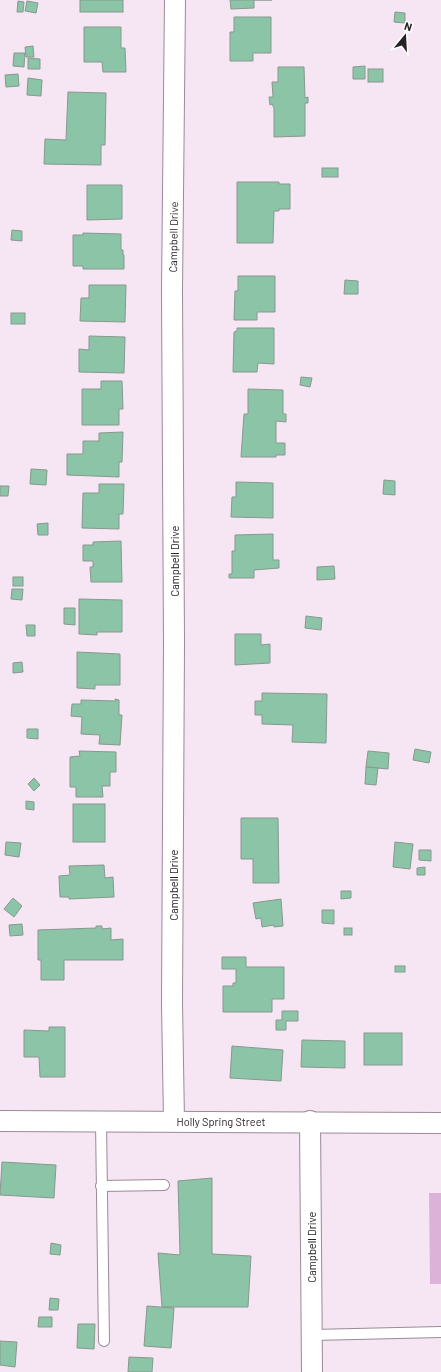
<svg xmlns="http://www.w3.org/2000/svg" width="441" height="1372" font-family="Barlow,sans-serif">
<rect width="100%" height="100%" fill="#f6e5f3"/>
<path fill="#ddb2d8" d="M429,1193H441V1284H430Z"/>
<g fill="#8bc4a7" stroke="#87998f">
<rect x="80" y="0" width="43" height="12"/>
<path d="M230,0H272H254V8L231,9Z"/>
<path d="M18,1L24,2L23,12H17Z"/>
<path d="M27,1L38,3L36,13L25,11Z"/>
<path d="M395,12L405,13V23L394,22Z"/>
<path d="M234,17H271V53H253V61H230V32H234Z"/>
<path d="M84,27H121V48H125L126,72H103L102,62H84Z"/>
<path d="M33,46L34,57H26L25,47Z"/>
<path d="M14,53H25L24,67L13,66Z"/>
<path d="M28,58L40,59V69H28Z"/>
<path d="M365,66V79H353V67Z"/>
<path d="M278,67H304L305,98L308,97V103H305V136L274,137V108L272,104L270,105L269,97H273L272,82H278Z"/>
<rect x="368" y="69" width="15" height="13"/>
<path d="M18,74L19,86L6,87L5,75Z"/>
<path d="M28,78L42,80L41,96L27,95Z"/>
<path d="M68,92L106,93L105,145H101V165L44,164L45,139L66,140Z"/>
<rect x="322" y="168" width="16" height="9"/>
<path d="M237,182H279V184H290V209H279V211H274L273,243H237Z"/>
<path d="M87,185H122V219L87,220Z"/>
<path d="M12,230L22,231V241L11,240Z"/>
<path d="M83,233L121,234V250H123V255H124V269H83V266H73V235H83Z"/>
<path d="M238,276H275V312H257V320H234L235,291H238Z"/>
<path d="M345,280L358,281V294H344Z"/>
<path d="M89,285H126L125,322L80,321L81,298H89Z"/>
<rect x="11" y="313" width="14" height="11"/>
<path d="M237,328H274V364L258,363L257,372H233L234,332L237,331Z"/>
<path d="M89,336L125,337L124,373L79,372V349L89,350Z"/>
<path d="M301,377L312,378L310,387L300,385Z"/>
<path d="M101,381H122L123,409H119V425H82V389H101Z"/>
<path d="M248,389L283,390V414H286V422L276,421V443H285V455H276V457H241L244,414H248Z"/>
<path d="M123,432L122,462H119V477L67,475V454H83V441H99V433Z"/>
<path d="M31,469L47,470L46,485L30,484Z"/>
<path d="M384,480L395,481V495L383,494Z"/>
<path d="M236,482L273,483V518L231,517L232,497H236Z"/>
<path d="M99,484H124L123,514H119V529L82,528L83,493H99Z"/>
<path d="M0,486H9L8,496H0Z"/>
<path d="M48,523V535H38L37,524Z"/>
<path d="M273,534V560H279V568L254,570V578H229V574H232V551H235V535Z"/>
<path d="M121,541L122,582H91L90,567H93V561H83V545H93V542Z"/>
<path d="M334,566L335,579L317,580V567Z"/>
<rect x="13" y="577" width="10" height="9"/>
<path d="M12,589H23L22,600L11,599Z"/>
<path d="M79,599L122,600V632H97V635L79,634Z"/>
<path d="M64,608H75V625L64,624Z"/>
<path d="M306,616L322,618L321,630L305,628Z"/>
<path d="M26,625H35V636H27Z"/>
<path d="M235,634H261V645L270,644V663L235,665Z"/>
<path d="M77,652L120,654V685H95V689L77,688Z"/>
<path d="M22,662L23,672L13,673V663Z"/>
<path d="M262,693L327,694L326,743L292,742L293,725L262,724V715H255V701H262Z"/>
<path d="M115,699L119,700V715H122L120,745L99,744L100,735L81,734L82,717L71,716L72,704H81V700L116,701Z"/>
<path d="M27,729H38V739L27,738Z"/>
<path d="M415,749L431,752L429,763L413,760Z"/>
<path d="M79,751L116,752V772H110V786H102L103,797H76V787H70V757L80,756Z"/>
<path d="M368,751L389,753L388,769L366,767Z"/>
<path d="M366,767L378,768L376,785L365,784Z"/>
<path d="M34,778L40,785L34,791L28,784Z"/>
<path d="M26,801L34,802V810L26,809Z"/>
<rect x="73" y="804" width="32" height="38"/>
<path d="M241,818H278L279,883H253V859H241Z"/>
<path d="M6,842L21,843L19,857L5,855Z"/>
<path d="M395,842L413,844L410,869L393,867Z"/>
<path d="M419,850H431V861L419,860Z"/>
<path d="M104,865L105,878L113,877L114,897L69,899V897H60L59,876L70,875L69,866Z"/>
<path d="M425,867V875H417V868Z"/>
<path d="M341,891H351V898L341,899Z"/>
<path d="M13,898L22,906L14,917L4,909Z"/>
<path d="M281,899L283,926L274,927V925L262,927L261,918L256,919L253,903Z"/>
<path d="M322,910H334V924L322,923Z"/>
<path d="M22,924L23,935L10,936L9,925Z"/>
<path d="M96,926H102V929L111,928V940L123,939V960H64V980H41V960H38V930L96,928Z"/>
<rect x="344" y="928" width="8" height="7"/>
<path d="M222,957H246V967H284V999H272V1012H223V986H233V983H236V969H222Z"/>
<rect x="395" y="966" width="10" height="6"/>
<path d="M282,1011H298V1021H286V1030H276V1020H282Z"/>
<path d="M49,1027H65V1077H40L39,1057H24V1030L49,1031Z"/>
<rect x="364" y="1033" width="38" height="32"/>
<path d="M302,1040L345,1041V1068L301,1067Z"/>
<path d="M232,1046L283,1050L281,1081L230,1078Z"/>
<path d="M2,1162L56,1165L54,1198L0,1195Z"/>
<path d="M212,1178V1254L251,1256L248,1307H162L158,1253L180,1255L178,1181Z"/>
<path d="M51,1243L61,1245L60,1255L50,1254Z"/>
<path d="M50,1298L59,1299L58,1310H49Z"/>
<path d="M147,1306L174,1308L171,1348L144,1346Z"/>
<path d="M39,1317H52V1327H38Z"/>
<path d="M78,1324H95L94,1349L77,1348Z"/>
<path d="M0,1341L17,1342L15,1367L0,1365Z"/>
<path d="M129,1357L153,1358L152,1372H128Z"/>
</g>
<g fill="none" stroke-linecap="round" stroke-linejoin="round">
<defs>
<g id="lane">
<path d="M101,1121L104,1341"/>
<path d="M101,1186L164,1185"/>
<path d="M312,1335L441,1332"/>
</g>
<g id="street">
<path d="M0,1121L441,1123"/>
<path d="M174,1121L172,1003L174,643L172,291L175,0"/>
<path d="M310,1121L312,1372"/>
</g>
</defs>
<use href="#lane" stroke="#9a8b98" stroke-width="12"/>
<use href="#street" stroke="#9a8b98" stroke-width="22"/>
<use href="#lane" stroke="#fff" stroke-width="10"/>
<use href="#street" stroke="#fff" stroke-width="20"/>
</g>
<g text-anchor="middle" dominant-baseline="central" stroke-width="3" stroke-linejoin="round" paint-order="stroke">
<g font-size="11" fill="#282227" stroke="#fff">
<text transform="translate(173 237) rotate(-89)">Campbell Drive</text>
<text transform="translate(174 561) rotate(-90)">Campbell Drive</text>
<text transform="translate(173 885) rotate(-90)">Campbell Drive</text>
<text x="221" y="1121">Holly Spring Street</text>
<text transform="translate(311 1247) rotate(-90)">Campbell Drive</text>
</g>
</g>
<g transform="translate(405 36) rotate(18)" stroke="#ffffff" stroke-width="3" paint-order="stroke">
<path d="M0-3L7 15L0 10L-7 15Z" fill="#282227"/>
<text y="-6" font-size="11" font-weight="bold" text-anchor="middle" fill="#282227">N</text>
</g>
</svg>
